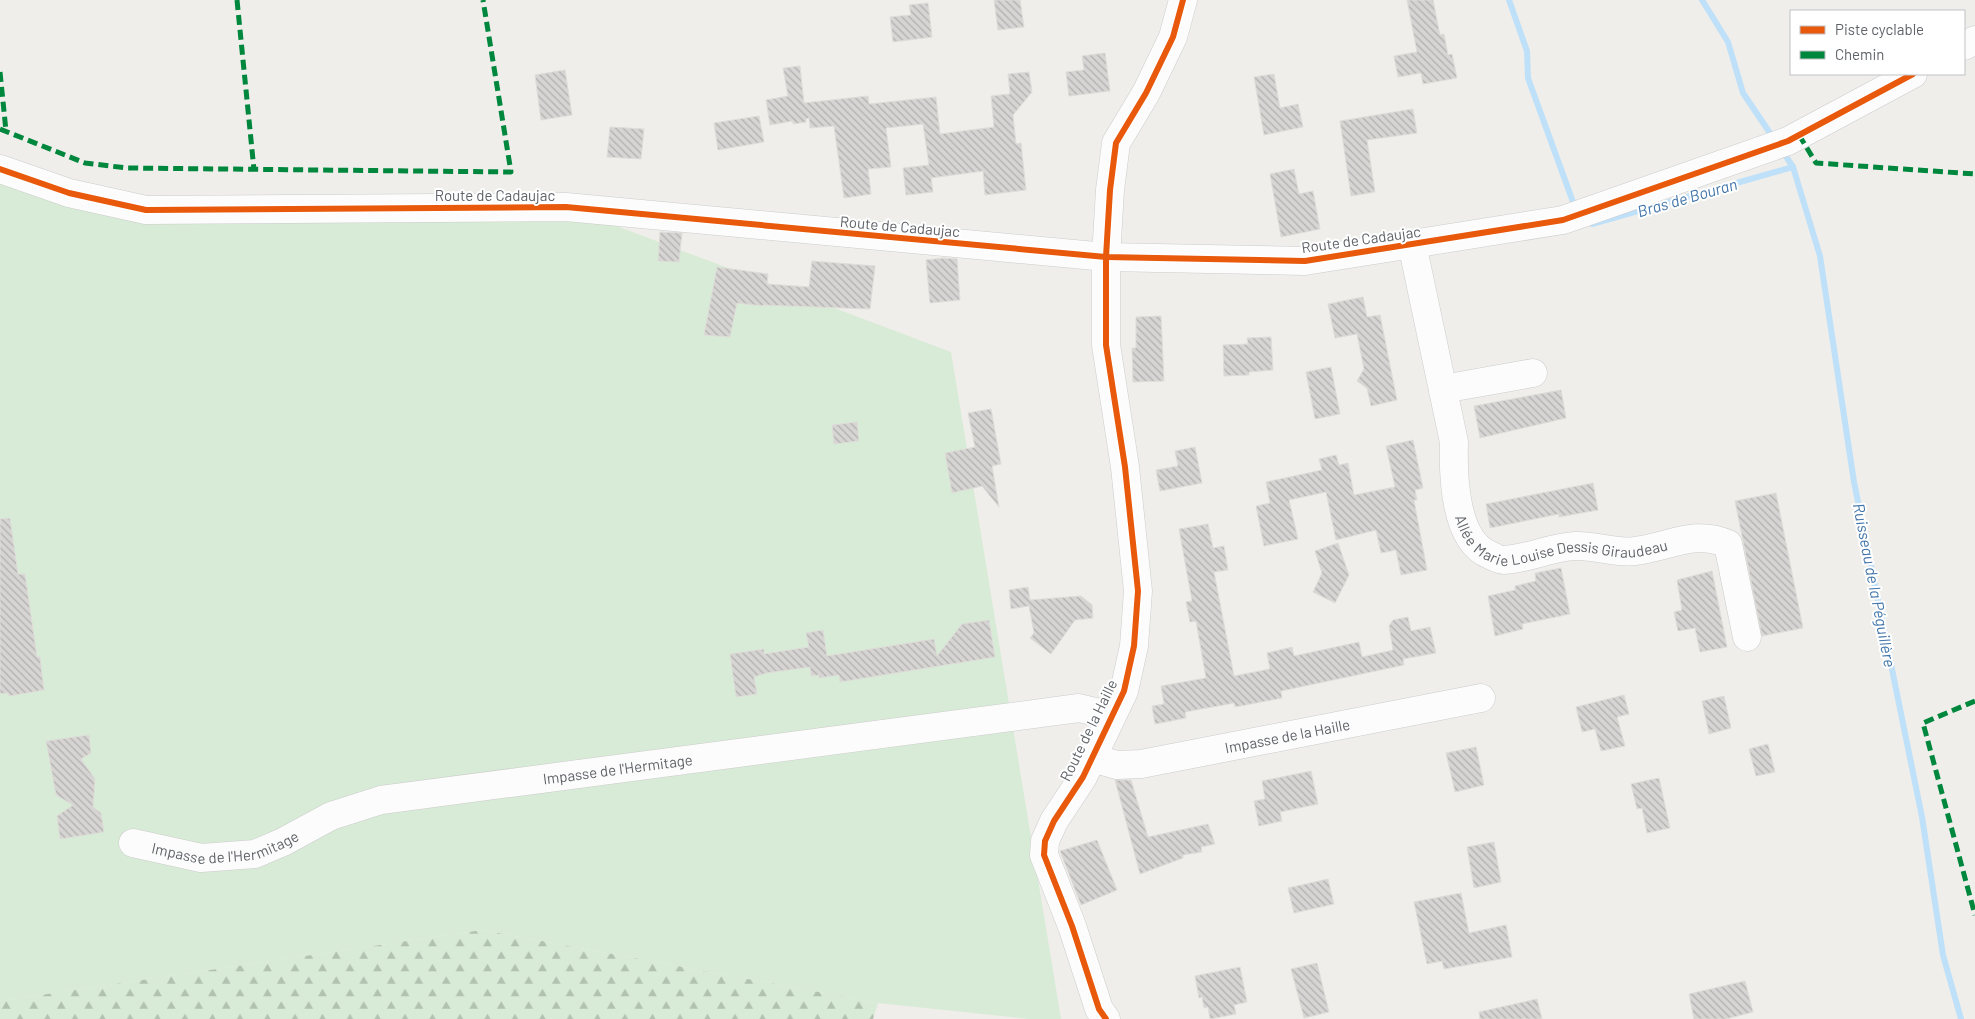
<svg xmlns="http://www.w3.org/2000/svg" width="1975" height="1019" font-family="Barlow,sans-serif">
<defs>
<pattern id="forest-firs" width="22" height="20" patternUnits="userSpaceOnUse" patternTransform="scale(1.25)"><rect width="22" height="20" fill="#d8ebd6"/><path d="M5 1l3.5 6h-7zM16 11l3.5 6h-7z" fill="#b2c2b1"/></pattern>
<pattern id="building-back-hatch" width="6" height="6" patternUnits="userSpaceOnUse" patternTransform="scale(1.25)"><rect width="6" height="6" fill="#d6d5d3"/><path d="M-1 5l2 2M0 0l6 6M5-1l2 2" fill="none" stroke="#b1b0af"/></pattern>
</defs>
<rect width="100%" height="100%" fill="#efeeea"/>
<path fill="#d8ebd6" d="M0,169L146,210L566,207L951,352L1061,1019H1029L878,1003L482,930L0,1001Z"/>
<path fill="url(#forest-firs)" d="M482,930L878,1003L873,1019H0V1001Z"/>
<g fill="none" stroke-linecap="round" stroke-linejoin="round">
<g stroke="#bfe0f9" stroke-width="6">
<path d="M1509,0L1527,51L1528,78L1573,202"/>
<path d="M1702,0L1728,42L1743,93L1770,133"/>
<path d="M1785,155L1793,167L1820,256L1854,482L1922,817L1943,955L1961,1019"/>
<path d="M1592,224L1793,167"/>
</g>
</g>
<g fill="url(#building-back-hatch)" stroke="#deddd9">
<path d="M994,0H1020L1024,27L998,30Z"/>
<path d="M1407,0H1433L1440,35L1444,34L1448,55L1452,54L1457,78L1423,84L1421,73L1398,77L1394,56L1417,52Z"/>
<path d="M928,3L932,37L893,42L890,17L911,15L909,5Z"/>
<path d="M1105,53L1110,91L1069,96L1066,72L1084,70L1082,56Z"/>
<path d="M800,66L804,103L868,96L869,104L936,97L940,134L994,127L991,96L1010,94L1008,74L1029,72L1032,92L1013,115L1016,144L1021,143L1026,190L985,195L983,171L931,178L933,192L906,195L903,168L929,165L923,124L886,128L891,167L868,169L871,194L844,198L834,126L810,128L809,118L806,119V122L793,124V121L770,125L766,100L788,96L783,68Z"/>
<path d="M565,70L572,115L541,120L535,75Z"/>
<path d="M1274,74L1280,108L1298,104L1303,127L1264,135L1254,77Z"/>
<path d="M1413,109L1417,133L1367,140L1375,192L1351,196L1340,121Z"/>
<path d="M759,116L764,142L718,150L714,123Z"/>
<path d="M610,127L644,129L641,159L607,157Z"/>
<path d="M1294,169L1299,194L1313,191L1320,229L1281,237L1270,174Z"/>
<path d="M660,232L682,233L679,262L658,261Z"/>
<path d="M944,258L957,259L960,300L930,303L926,260Z"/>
<path d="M812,261L875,266L870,309L763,305V306L737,303L730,337L704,335L717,267L768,274L767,284L809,287Z"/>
<path d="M1363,297L1367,317L1380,315L1397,400L1371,406L1367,388L1357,381L1364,369L1357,334L1335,338L1328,304Z"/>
<path d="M1161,316L1164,381L1133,382L1132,348H1136V317Z"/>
<path d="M1271,337L1273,370L1249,372V375L1224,376L1223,345L1248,344L1247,338Z"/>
<path d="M1331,367L1340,414L1315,419L1306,372Z"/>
<path d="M1561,390L1566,418L1480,438L1474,406Z"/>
<path d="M991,409L1001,464L992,466L999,507L982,486L952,493L945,453L975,447L968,413Z"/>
<path d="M857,422L859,441L834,444L832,425Z"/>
<path d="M1413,440L1423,488L1415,490L1417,500H1414L1427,570L1401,575L1396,550L1381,553L1376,530L1336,540L1326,492L1289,500L1298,539L1264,546L1256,506L1270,503L1266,482L1322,470L1319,459L1336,455L1339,465L1348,463L1354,495L1395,487L1386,446Z"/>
<path d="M1195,447L1202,483L1160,491L1156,470L1178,466L1175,451Z"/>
<path d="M1593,483L1598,510L1559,517V514L1490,528L1486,504Z"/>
<path d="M1776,493L1803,628L1762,636L1735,501Z"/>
<path d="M10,518L18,574H25L37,657H40L44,690L9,696L8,693L0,694V519Z"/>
<path d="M1208,524L1213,548L1224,546L1228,570L1214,572L1234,676L1270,669L1267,653L1292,647L1294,656L1359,642L1362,657L1393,650L1389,626L1393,620L1408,617L1411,631L1430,627L1436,653L1403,659L1404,665L1281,691L1282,698L1235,707L1234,703L1185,712L1186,718L1155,724L1152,706L1164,704L1161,686L1206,678L1196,621L1190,622L1186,602L1192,601L1179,529Z"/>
<path d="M1338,543L1349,575L1335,603L1313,592L1322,573L1315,551Z"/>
<path d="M1561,568L1570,614L1522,624L1523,629L1495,636L1488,596L1515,590V586L1536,581L1535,573Z"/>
<path d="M1712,571L1727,647L1700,652L1695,628L1678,631L1674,612L1682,610L1677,580Z"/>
<path d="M1028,587L1030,600L1081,596L1092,605L1093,618L1075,620L1051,654L1030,638L1034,633L1029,606L1011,609L1009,590Z"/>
<path d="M989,620L995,657L840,682L839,675L819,678V675L811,676L810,667L767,673L754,677L757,694L736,697L730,654L764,649V654L809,647L806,633L823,630L827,656L934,639L937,656L962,624Z"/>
<path d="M1624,695L1629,714L1617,717L1625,746L1601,751L1595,729L1582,732L1576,707Z"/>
<path d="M1724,696L1731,728L1709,734L1702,701Z"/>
<path d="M89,735L91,753L81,759L95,779L93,807L101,813L104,832L60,839L57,816L73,805L56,795L46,741Z"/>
<path d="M1768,744L1775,772L1756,776L1749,749Z"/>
<path d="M1476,747L1484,785L1455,792L1446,753Z"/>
<path d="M1311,771L1318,804L1280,812L1282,821L1259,826L1254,801L1265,799L1262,781Z"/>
<path d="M1659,778L1670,828L1647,833L1642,808L1637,809L1631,784Z"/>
<path d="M1115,780H1131L1148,837L1208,824L1215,844L1201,847L1202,852L1183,855V858L1140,874Z"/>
<path d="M1097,840L1117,890L1081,905L1060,851Z"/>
<path d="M1494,842L1501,882L1474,888L1467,847Z"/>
<path d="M1328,879L1334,904L1294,913L1288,888Z"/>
<path d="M1461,893L1469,933L1506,925L1512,957L1444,969L1442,961L1427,964L1414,902Z"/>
<path d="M1317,963L1329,1012L1304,1018L1291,969Z"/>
<path d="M1240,967L1247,1002L1234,1005L1236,1014L1210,1019L1208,1007L1204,1008L1202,997L1199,998L1195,976Z"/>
<path d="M1745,981L1753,1012L1726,1019H1694L1689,994Z"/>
<path d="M1537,999L1542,1019H1480L1479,1012Z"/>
</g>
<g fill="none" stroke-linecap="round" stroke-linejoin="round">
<defs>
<g id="minor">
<path d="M1964,46L1975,40"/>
<path d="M0,169L69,193L146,210L566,207L1106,257L1305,261L1563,220L1788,141L1913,74"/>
<path id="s1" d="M1412,244L1454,442C1453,474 1454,541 1490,555C1494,557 1499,560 1504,560C1528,559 1551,547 1575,546C1596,545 1615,554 1635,551C1669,547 1695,529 1728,544L1747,637"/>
<path d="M1443,389L1533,373"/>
<path id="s2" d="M1092,758L1117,765L1141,764L1481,698"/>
<path id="s3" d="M133,843L201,858L255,854L283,842L331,816L381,800L1079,708L1112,716"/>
<path d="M1106,1019L1099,1009L1072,926L1044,855L1045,841L1054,821L1083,777L1124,691L1134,646L1138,591L1125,467L1106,345V257L1110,190L1116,143L1146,93L1173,37L1183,0"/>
</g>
</defs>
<use href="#minor" stroke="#cbcccc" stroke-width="29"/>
<use href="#minor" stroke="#fdfcfc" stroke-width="28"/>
<g stroke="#00873e" stroke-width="5" stroke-dasharray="10 5" stroke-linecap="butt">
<path d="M237,0L254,170"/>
<path d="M0,72L6,131"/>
<path d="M0,129L85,163L127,168L511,172L483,0"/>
<path d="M1799,135L1816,163L1975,174"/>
<path d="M1975,701L1923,723L1975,915"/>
</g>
<defs>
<g id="cycleway">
<path d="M0,169L69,193L146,210L566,207L1106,257L1305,261L1563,220L1788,141L1913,74"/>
<path d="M1106,1019L1099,1009L1072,926L1044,855L1045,841L1054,821L1083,777L1124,691L1134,646L1138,591L1125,467L1106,345V257L1110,190L1116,143L1146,93L1173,37L1183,0"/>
</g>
</defs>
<use href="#cycleway" stroke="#fff" stroke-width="9"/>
<use href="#cycleway" stroke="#e8590c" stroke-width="6"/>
</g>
<g text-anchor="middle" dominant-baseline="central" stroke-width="4" stroke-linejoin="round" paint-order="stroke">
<g font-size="15" fill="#5f6368" stroke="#fff">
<text x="495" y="195">Route de Cadaujac</text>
<text transform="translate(900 226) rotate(5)">Route de Cadaujac</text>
<text transform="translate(1361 239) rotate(-8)">Route de Cadaujac</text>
<text stroke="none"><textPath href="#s1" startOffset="392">Allée Marie Louise Dessis Giraudeau</textPath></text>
<text transform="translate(1088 730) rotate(-64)">Route de la Haille</text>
<text stroke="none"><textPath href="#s2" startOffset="199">Impasse de la Haille</textPath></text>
<text stroke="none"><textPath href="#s3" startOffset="500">Impasse de l'Hermitage</textPath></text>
<text stroke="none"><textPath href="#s3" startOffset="95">Impasse de l'Hermitage</textPath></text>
</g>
<g font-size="16" font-style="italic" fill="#4174aa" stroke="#fff">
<text transform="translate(1687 197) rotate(-16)">Bras de Bouran</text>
<text transform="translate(1875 585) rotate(79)">Ruisseau de la Péguillère</text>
</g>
</g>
<rect x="1790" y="10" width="175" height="65" fill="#ffffff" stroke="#bfc1c3"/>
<rect x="1800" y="26" width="25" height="8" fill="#e8590c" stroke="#bfc1c3"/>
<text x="1835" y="35" font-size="15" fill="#5f6368">Piste cyclable</text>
<rect x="1800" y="51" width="25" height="8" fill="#00873e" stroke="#bfc1c3"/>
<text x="1835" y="60" font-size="15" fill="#5f6368">Chemin</text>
</svg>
